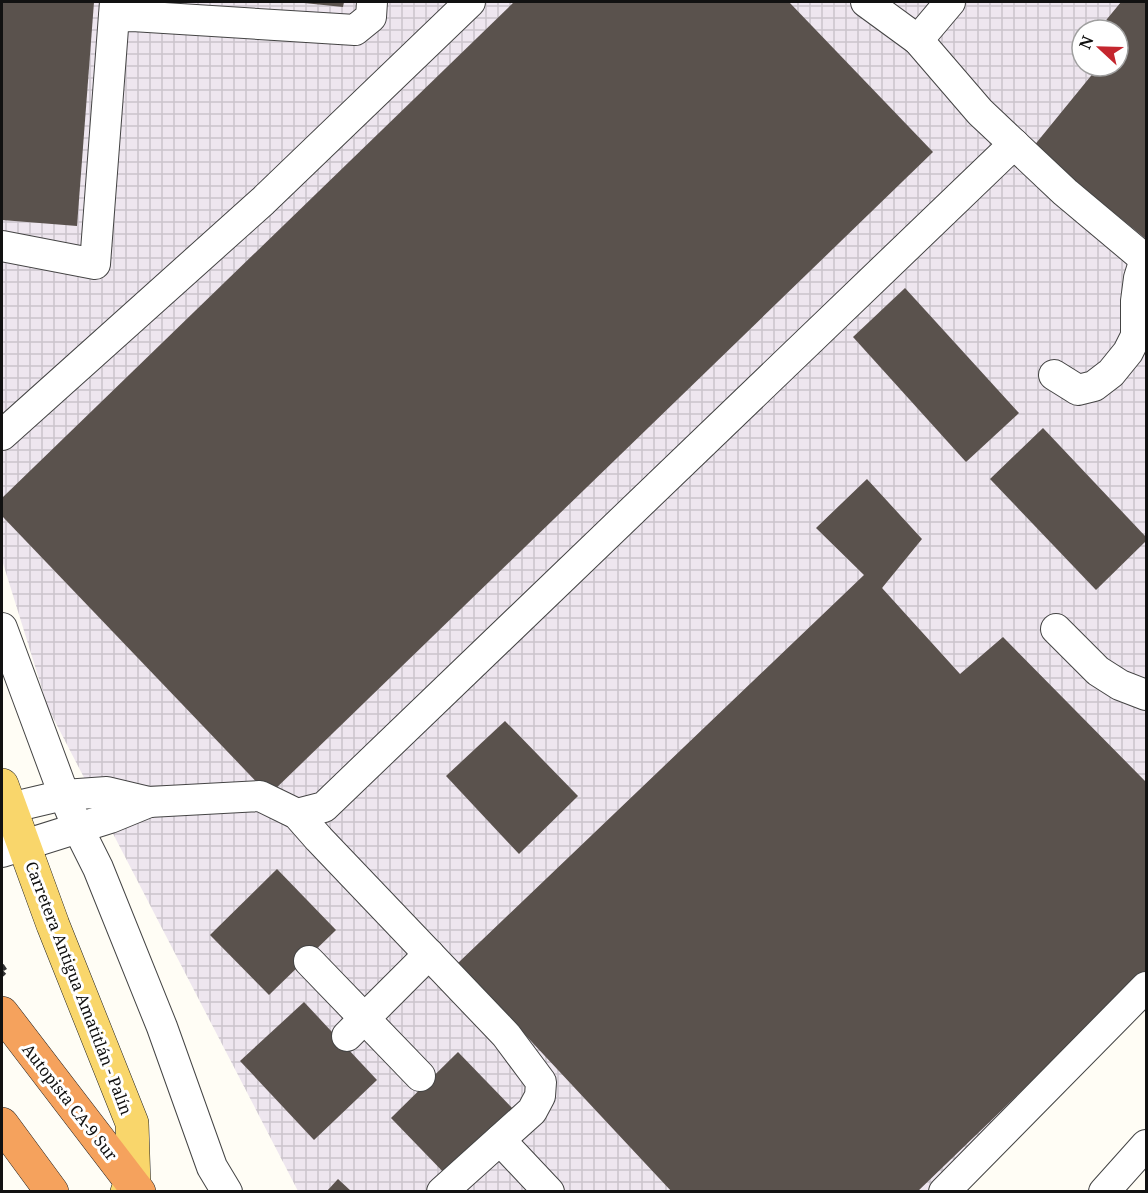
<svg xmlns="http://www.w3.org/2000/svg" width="1148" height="1193" font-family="'Noto Serif',serif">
<defs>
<pattern id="industrial-grid" width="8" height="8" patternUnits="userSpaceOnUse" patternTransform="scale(1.5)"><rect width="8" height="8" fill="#eee6ef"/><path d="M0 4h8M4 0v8" fill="none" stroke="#cbc4cc"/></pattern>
</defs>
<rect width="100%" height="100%" fill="#fffdf5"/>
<path fill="url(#industrial-grid)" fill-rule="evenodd" d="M2,2H1146V1006L949,1191H298L48,708L2,560ZM1082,30H1118V66H1082Z"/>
<g fill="#5a524d">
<path d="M2,2H94L77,226L2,220Z"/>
<path d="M304,2H344L343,7L304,3Z"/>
<path d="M514,2H789L933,152L269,795L2,516V498Z"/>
<path d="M1121,2H1146V239L1033,147L1099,66H1118V30H1098Z"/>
<path d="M905,288L1019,413L966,462L853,337Z"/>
<path d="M1043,428L1146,537V541L1096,590L990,479Z"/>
<path d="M867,479L922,539L882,588L960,674L1003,637L1146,782V971L917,1192H672L458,963L864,575L816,528Z"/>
<path d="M505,721L578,796L519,854L446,776Z"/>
<path d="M277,869L336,930L269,995L210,935Z"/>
<path d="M304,1002L377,1080L314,1140L240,1061Z"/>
<path d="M458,1052L515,1111L448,1177L391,1118Z"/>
<path d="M338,1179L352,1192H326Z"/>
</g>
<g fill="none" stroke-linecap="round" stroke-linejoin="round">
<defs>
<g id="minor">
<path d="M866,2L918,40L980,112L1065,192L1146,260"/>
<path d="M114,17L132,16L355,30L371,17L372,2"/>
<path d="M918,40L950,2"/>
<path d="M2,246L95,264L115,2"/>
<path d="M1054,375L1078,390L1094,386L1111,373L1128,352L1136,336V301L1139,278L1145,259"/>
<path d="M2,435L263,201L470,2"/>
<path d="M2,628L64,795L78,828L98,868L162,1027L212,1167L227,1192"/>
<path d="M1056,629L1098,671L1120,685L1146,695"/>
<path d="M9,808L64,795L107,792L149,802L260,796L297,814L319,839L506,1035L541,1082L540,1096L532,1111L442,1192"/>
<path d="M297,814L324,807L1014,144"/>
<path d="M2,852L110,818L149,802"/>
<path d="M309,961L420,1076"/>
<path d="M347,1036L429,954"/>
<path d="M500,1140L549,1192"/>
<path d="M944,1192L1146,987"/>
<path d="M1104,1192L1146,1145"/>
</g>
<path id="major" d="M2,785L53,925L132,1123L134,1185L127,1192"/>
<g id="highway">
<path d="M2,1013L139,1192"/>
<path d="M2,1124L52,1192"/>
</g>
</defs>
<use href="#minor" stroke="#444" stroke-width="32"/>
<use href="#major" stroke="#222" stroke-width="34"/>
<use href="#highway" stroke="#222" stroke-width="34"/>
<path stroke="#333" stroke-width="4" stroke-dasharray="6 3" stroke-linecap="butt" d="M2,965L6,971L2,975"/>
<use href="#minor" stroke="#fff" stroke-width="30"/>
<use href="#major" stroke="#f9d66b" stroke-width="33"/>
<use href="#highway" stroke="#f5a25d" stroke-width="33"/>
</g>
<g text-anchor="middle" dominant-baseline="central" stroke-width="6" stroke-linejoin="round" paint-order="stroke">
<g font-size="16" fill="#111" stroke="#fff">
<text transform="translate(79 988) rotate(69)">Carretera Antigua Amatitlán - Palín</text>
<text transform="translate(70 1102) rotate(52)">Autopista CA-9 Sur</text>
</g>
</g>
<rect width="1148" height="1193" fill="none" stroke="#111111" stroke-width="6"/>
<g transform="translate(1100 48) rotate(292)"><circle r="28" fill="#ffffff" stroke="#a0a0a0" stroke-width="1.5"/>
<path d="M0-4.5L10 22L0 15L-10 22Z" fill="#c4262e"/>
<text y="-9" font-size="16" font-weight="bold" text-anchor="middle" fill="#111111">N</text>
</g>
</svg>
